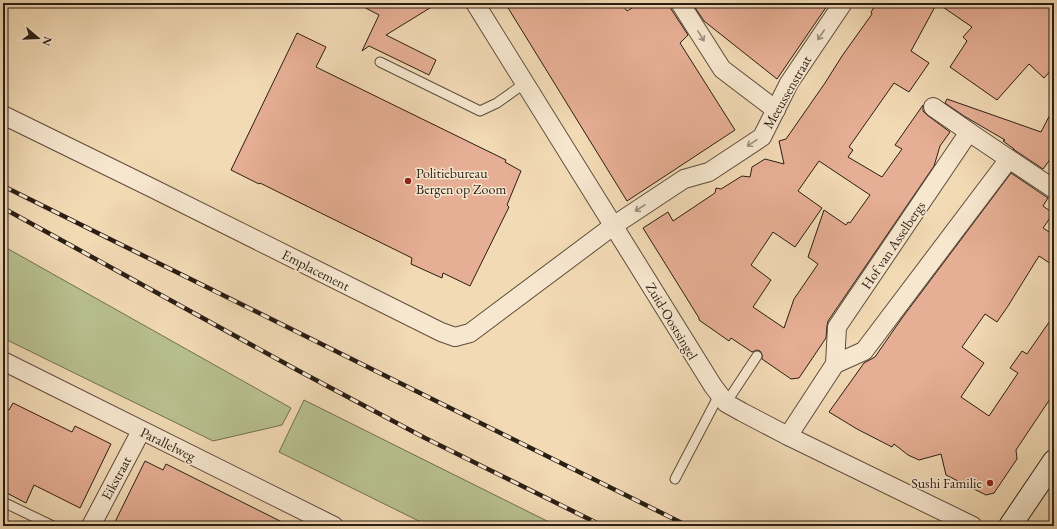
<svg xmlns="http://www.w3.org/2000/svg" width="1057" height="529" font-family="'EB Garamond',serif">
<rect width="100%" height="100%" fill="#f2dab5"/>
<filter id="stains"><feTurbulence type="fractalNoise" baseFrequency=".005" numOctaves="4"/><feColorMatrix values="0 0 0 0 .2 0 0 0 0 .09 0 0 0 0 .02 0 0 0 .5 -.17"/></filter>
<radialGradient id="worn" r=".72"><stop offset=".6" stop-color="#630" stop-opacity="0"/><stop offset="1" stop-color="#630" stop-opacity=".3"/></radialGradient>
<g fill="#b8c08f" stroke="#716f52">
<path d="M3,246L291,408L282,425L213,441L3,338Z"/>
<path d="M304,400L557,526H429L279,452Z"/>
</g>
<g fill="#e6ae94" stroke="#2a1e14" fill-rule="evenodd">
<path d="M356,3H438L386,35L436,60L429,75L369,46L362,51L379,15Z"/>
<path d="M505,3H621L627,11L640,3H670L671,9L688,35L680,43L735,130L627,201Z"/>
<path d="M692,3H829L777,79L704,21Z"/>
<path d="M877,3H1054V67L1044,78L1029,64L997,100L950,67L967,41L963,37L972,27L937,3L911,51L929,63L909,92L894,83L849,147L853,150L848,157L882,177L902,149L895,145L923,105V111L927,115L950,132L940,146L934,166L828,321L827,326L826,338L799,378L791,379L762,359V354L760,351L757,350L752,352L731,338L729,341L699,320V318L643,228L668,212L673,221L715,193L716,188L721,189L742,176L750,177L752,167L765,159L784,164L779,141L786,139L825,83L842,56L872,14L871,12ZM819,161L870,195L850,223L848,222L846,225L824,210L808,257L818,264L794,299L784,328L753,307L771,280L751,265L773,232L795,247L822,208L798,191Z"/>
<path d="M297,33L326,47L316,67L506,160L505,162L521,171L507,205L509,207L470,286L443,273L442,278L411,264L412,258L260,183L259,184L231,170Z"/>
<path d="M947,99L1041,132L1054,107V154L1043,169L1013,149H1014L1003,141L1005,140L964,116L945,103Z"/>
<path d="M1011,173L1048,198L1043,206L1050,211V218L1043,228L1054,235V266L1039,256L1008,306L997,322L985,314L962,347L984,363L961,397L989,416L1018,373L1010,368L1022,351L1027,354L1054,315V393L1016,450L1017,459L994,493L986,495L946,475L941,454L919,460L908,455L894,444L892,447L857,429L829,412L864,363L875,357L902,318Z"/>
<path d="M13,403L72,432L75,426L111,444L80,508L34,485L26,503L3,491V407L9,410Z"/>
<path d="M145,461L163,470L166,464L290,526H113Z"/>
</g>
<g fill="none" stroke-linecap="round" stroke-linejoin="round">
<defs>
<g id="lane">
<path d="M380,62L480,111L497,103L525,83"/>
<path d="M726,403L757,356"/>
<path d="M675,479L719,395"/>
<path d="M3,502L53,526"/>
</g>
<g id="street">
<path d="M475,3L713,386L726,403L742,412L788,436L973,526"/>
<path d="M680,3L722,69L776,110"/>
<path d="M933,107L969,132"/>
<path d="M3,115L150,187L441,332L455,337L470,333L613,226L684,179L709,172L762,137L789,83L843,3"/>
<path d="M1009,159L1054,189"/>
<path d="M3,361L334,526"/>
<path d="M788,436L835,364L864,351L1009,159L969,132L837,327L835,364"/>
<path d="M91,526L141,431"/>
</g>
<path id="secondary" d="M1010,526L1054,461"/>
</defs>
<use href="#lane" stroke="#5c4d3c" stroke-width="11"/>
<use href="#street" stroke="#5c4d3c" stroke-width="20"/>
<use href="#secondary" stroke="#2a1e14" stroke-width="24"/>
<use href="#lane" stroke="#f7e7cf" stroke-width="9"/>
<use href="#street" stroke="#f7e7cf" stroke-width="18"/>
<use href="#secondary" stroke="#f7e7cf" stroke-width="22"/>
<defs>
<g id="rail">
<path d="M3,186L688,526"/>
<path d="M3,208L299,371L425,438L603,526"/>
</g>
</defs>
<use href="#rail" stroke="#2a1e14" stroke-width="4.5"/>
<use href="#rail" stroke="#f7e7cf" stroke-width="3" stroke-dasharray="9" stroke-linecap="butt"/>
</g>
<defs><path id="oneway-shaft" d="M-6 0H5M1.5-3L5.5 0L1.5 3" fill="none" stroke-width="1.6" stroke-linecap="round" stroke-linejoin="round"/></defs>
<g stroke="#9b8d7b">
<use href="#oneway-shaft" transform="translate(821 35) rotate(124)"/>
<use href="#oneway-shaft" transform="translate(701 36) rotate(58)"/>
<use href="#oneway-shaft" transform="translate(752 143) rotate(146)"/>
<use href="#oneway-shaft" transform="translate(640 208) rotate(147)"/>
</g>
<g fill="#8f2418" stroke="#f7e7cf" stroke-width="1.5">
<circle cx="408" cy="181" r="4"/>
<circle cx="990" cy="483" r="4"/>
</g>
<g text-anchor="middle" dominant-baseline="central" stroke-width="3" stroke-linejoin="round" paint-order="stroke">
<g font-size="14" fill="#2a1e14" stroke="#f7e7cf">
<text transform="translate(787 92) rotate(-60)">Meeussenstraat</text>
<text transform="translate(893 245) rotate(-56)">Hof van Asselbergs</text>
<text transform="translate(316 270) rotate(27)">Emplacement</text>
<text transform="translate(672 321) rotate(59)">Zuid-Oostsingel</text>
<text transform="translate(168 444) rotate(26)">Parallelweg</text>
<text transform="translate(116 478) rotate(-62)">Eikstraat</text>
</g>
<g font-size="14" fill="#2a1e14" stroke="#f7e7cf" text-anchor="start">
<text x="416" y="173">Politiebureau<tspan x="416" dy="16">Bergen op Zoom</tspan></text>
<text x="982" y="483" text-anchor="end">Sushi Familie</text>
</g>
</g>
<rect width="1057" height="529" fill="none" stroke="#f2dab5" stroke-width="16"/>
<rect x="4" y="4" width="1049" height="521" fill="none" stroke="#2a1e14" stroke-width="2"/>
<rect x="8" y="8" width="1041" height="513" fill="none" stroke="#2a1e14"/>
<g transform="translate(38 38) rotate(109)" stroke="#f7e7cf" stroke-width="3" paint-order="stroke">
<path d="M0-3L7 15L0 10L-7 15Z" fill="#2a1e14"/>
<text y="-6" font-size="11" font-weight="bold" text-anchor="middle" fill="#2a1e14">N</text>
</g>
<rect width="100%" height="100%" filter="url(#stains)"/>
<rect width="100%" height="100%" fill="url(#worn)"/>
</svg>
